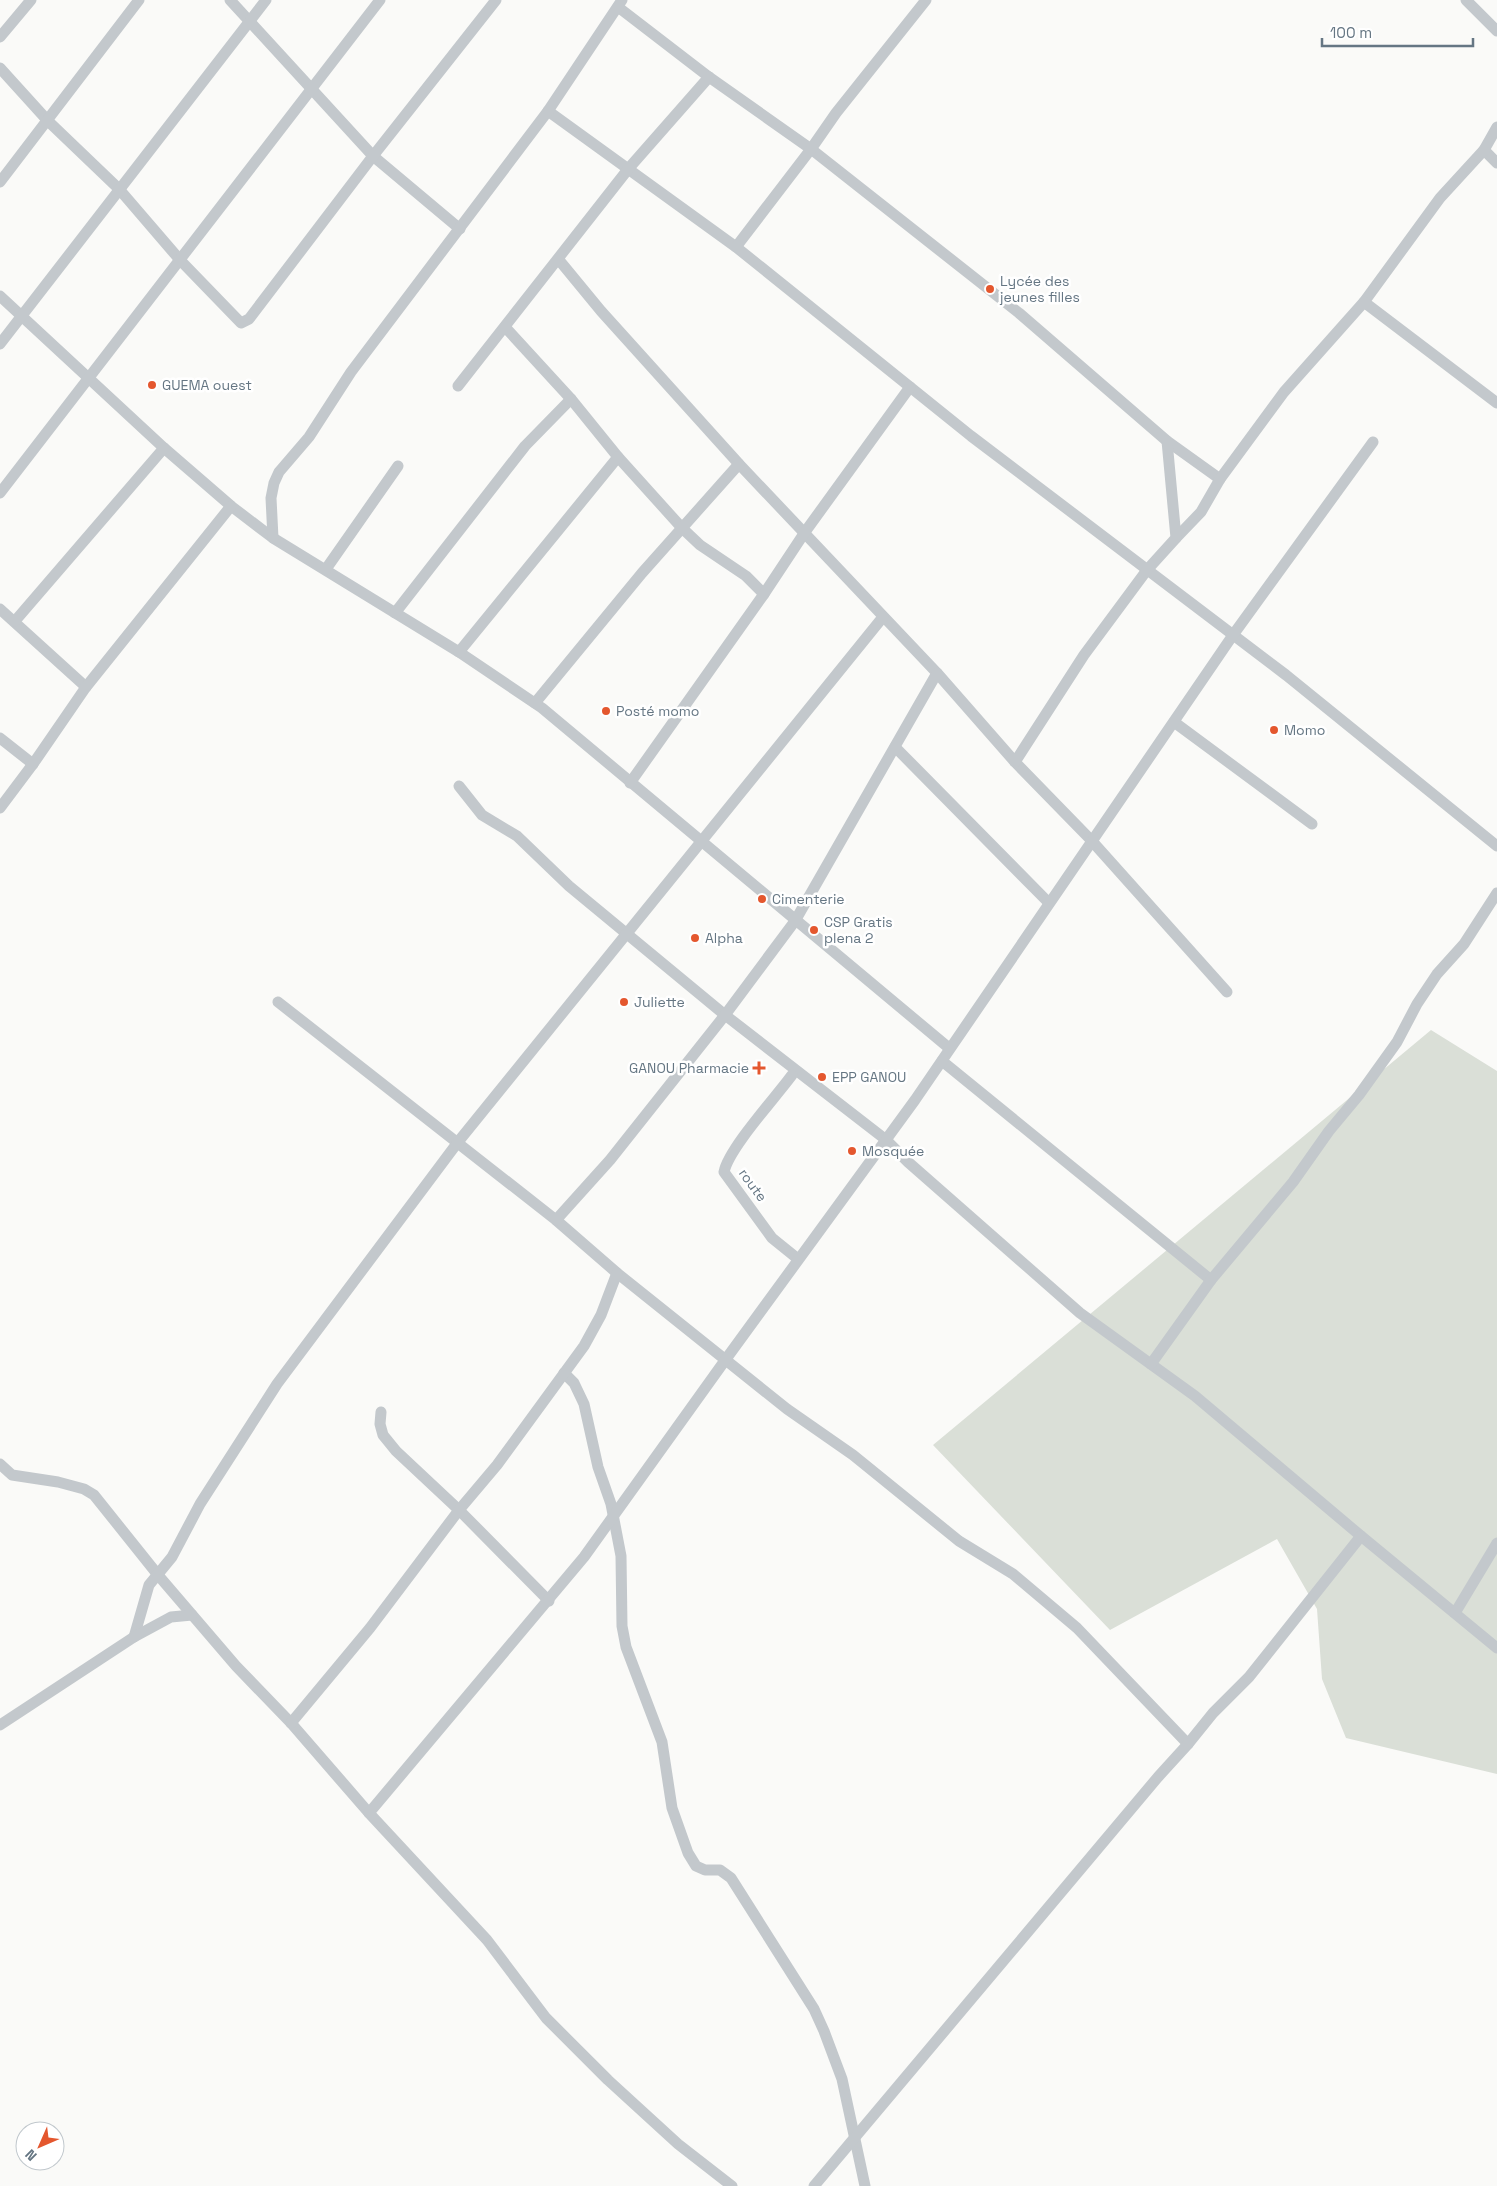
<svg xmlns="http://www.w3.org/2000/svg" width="1497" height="2186" font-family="'Space Grotesk',sans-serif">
<rect width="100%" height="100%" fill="#fafaf8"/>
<path fill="#dadfd7" d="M1431,1030L1497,1071V1774L1346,1738L1322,1679L1317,1609L1277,1539L1110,1630L933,1445Z"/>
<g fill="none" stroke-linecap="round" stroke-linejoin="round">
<g stroke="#c3c8cc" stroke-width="11">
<path d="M230,0L373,156L460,229"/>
<path d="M1466,0L1497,31"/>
<path d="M618,7L709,77L811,149L1019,313L1167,441L1220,479"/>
<path d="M0,37L31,0"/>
<path d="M0,68L48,121L119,189L180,260L241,323L249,319L373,156L496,0"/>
<path d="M548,111L736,247L971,436L1286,675L1497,846"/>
<path d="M1484,150L1497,163"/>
<path d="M0,182L139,0"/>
<path d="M736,247L811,149L836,113L926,0"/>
<path d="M559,260L601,311L739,464L937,673L1015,762L1091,840L1227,992"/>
<path d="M0,296L164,448L231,506L273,538L459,652L542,708L949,1048"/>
<path d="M1364,302L1440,198L1484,150L1497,127"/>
<path d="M505,327L571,399L618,457L682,528L700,545L746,576L764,594"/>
<path d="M0,344L266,0"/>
<path d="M458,386L629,168L709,77"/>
<path d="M0,493L380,0"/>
<path d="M273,538L271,498L274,483L279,472L309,437L351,372L548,111L622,0"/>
<path d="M1176,538L1201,512L1220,479L1284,392L1364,302L1497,403"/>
<path d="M326,569L398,466"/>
<path d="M0,609L86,687"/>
<path d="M395,613L525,446L571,399"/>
<path d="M15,621L164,448"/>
<path d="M459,652L618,457"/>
<path d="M535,703L642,573L739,464"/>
<path d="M1174,722L1312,824"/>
<path d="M0,738L33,764"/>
<path d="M895,747L1049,903"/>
<path d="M1015,762L1084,655L1147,570L1176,538L1167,441"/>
<path d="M630,783L764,594L805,532L910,387"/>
<path d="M459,786L482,815L517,836L569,886L725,1015L885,1139L908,1162L1080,1313L1195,1396L1361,1536L1497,1648"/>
<path d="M0,808L33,764L86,687L231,506"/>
<path d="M278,1002L556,1220L617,1273L787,1409L853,1455L959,1541L1013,1574L1077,1628L1188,1744L1213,1713L1249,1677L1361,1536"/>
<path d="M942,1061L1211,1280"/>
<path d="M792,1075C776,1097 729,1148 724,1172L772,1238L798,1259"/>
<path d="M556,1220L610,1160L725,1015L795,921L937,673"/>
<path d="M1151,1364L1211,1280L1293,1182L1329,1131L1359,1095L1397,1042L1417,1004L1437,974L1464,944L1497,893"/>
<path d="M564,1373L574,1383L584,1404L598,1467L611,1504L621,1556L622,1626L626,1647L662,1742L672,1808L688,1853L696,1866L705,1870H720L731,1878L814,2009L824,2031L842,2079L865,2186"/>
<path d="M381,1412L380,1424L383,1435L396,1451L459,1510L549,1601"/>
<path d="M0,1464L12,1475L58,1482L84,1489L94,1495L158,1575L236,1666L291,1723L369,1813"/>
<path d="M1455,1613L1497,1543"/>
<path d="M134,1637L149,1585L172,1557L200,1504L277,1384L458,1142L883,617"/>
<path d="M291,1723L370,1628L459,1510L497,1465L584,1346L601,1315L617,1273"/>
<path d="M0,1725L134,1637L171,1617L192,1615"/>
<path d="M732,2186L678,2144L608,2080L546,2018L487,1940L369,1813L584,1557L726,1359L915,1100L1233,635L1373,442"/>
<path d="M814,2186L1158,1777L1188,1744"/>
</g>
</g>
<g fill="#e4572e" stroke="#fff" stroke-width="2">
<circle cx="990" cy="289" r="5"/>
<circle cx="152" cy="385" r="5"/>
<circle cx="606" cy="711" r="5"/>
<circle cx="1274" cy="730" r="5"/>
<circle cx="762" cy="899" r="5"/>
<circle cx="814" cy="930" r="5"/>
<circle cx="695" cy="938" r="5"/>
<circle cx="624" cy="1002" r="5"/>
<path d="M756.5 1060.5h5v5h5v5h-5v5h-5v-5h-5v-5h5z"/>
<circle cx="822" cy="1077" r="5"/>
<circle cx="852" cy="1151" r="5"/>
</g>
<g text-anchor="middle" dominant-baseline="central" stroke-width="5" stroke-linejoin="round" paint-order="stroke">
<g font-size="14" fill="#657683" stroke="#fff" text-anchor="start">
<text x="1000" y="281">Lycée des<tspan x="1000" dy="16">jeunes filles</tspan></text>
<text x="162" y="385">GUEMA ouest</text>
<text x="616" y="711">Posté momo</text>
<text x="1284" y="730">Momo</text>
<text x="772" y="899">Cimenterie</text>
<text x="824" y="922">CSP Gratis<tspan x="824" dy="16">plena 2</tspan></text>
<text x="705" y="938">Alpha</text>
<text x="634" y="1002">Juliette</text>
<text x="749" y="1068" text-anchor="end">GANOU Pharmacie</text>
<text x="832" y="1077">EPP GANOU</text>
<text x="862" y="1151">Mosquée</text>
</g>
<g font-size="14" fill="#657683" stroke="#fff">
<text transform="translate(753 1185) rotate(54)">route</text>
</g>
</g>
<g transform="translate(40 2146) rotate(225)"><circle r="24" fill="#ffffff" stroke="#c1c8cd"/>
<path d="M0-4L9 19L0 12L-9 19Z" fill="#e4572e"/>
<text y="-8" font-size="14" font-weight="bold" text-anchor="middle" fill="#657683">N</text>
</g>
<path d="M1322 38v8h151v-8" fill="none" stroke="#657683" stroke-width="2.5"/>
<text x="1330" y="38" font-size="15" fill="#657683" stroke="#ffffff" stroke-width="4" paint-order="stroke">100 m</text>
</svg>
